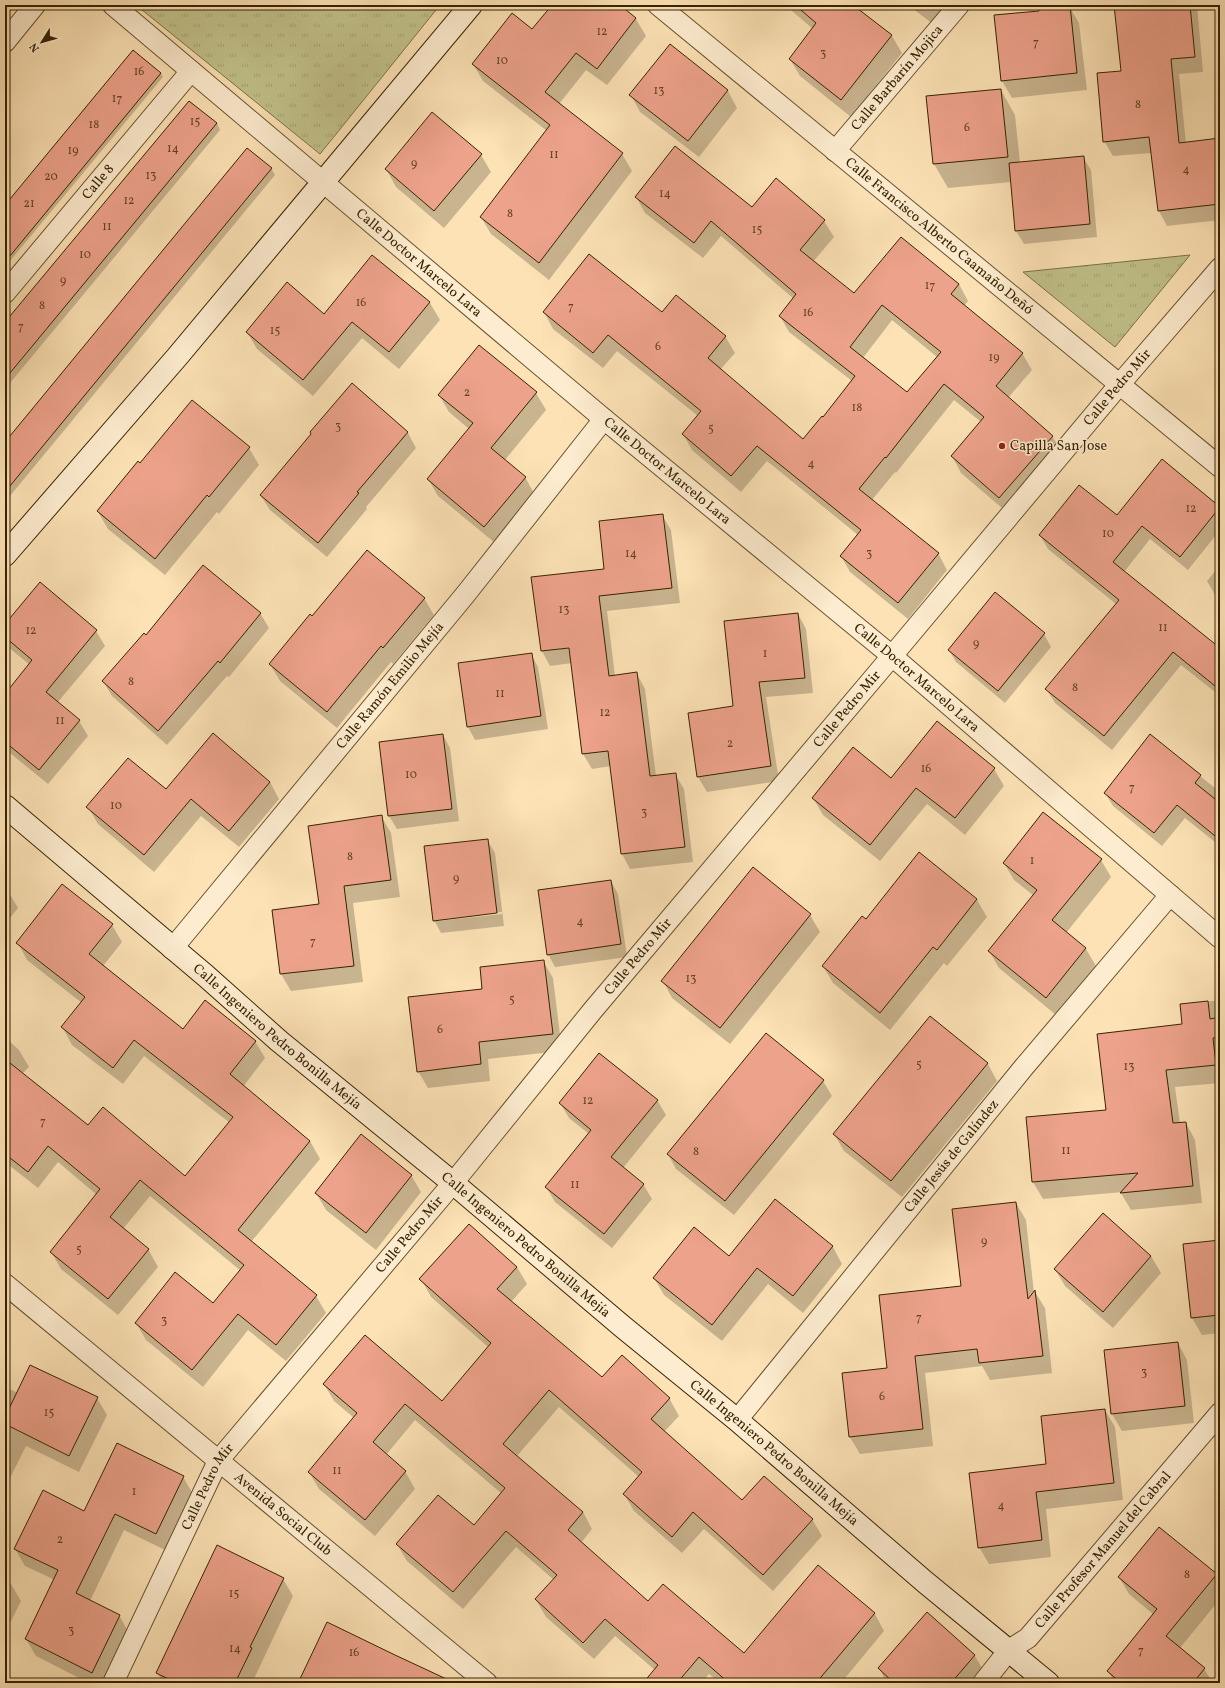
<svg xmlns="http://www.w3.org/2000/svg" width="1225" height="1688" font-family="Vollkorn,serif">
<defs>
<pattern id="grass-tufts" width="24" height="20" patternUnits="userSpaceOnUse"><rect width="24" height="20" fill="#c2c28b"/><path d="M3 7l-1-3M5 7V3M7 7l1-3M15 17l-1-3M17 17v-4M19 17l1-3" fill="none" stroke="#a7a676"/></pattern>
</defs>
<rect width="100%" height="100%" fill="#fce2b5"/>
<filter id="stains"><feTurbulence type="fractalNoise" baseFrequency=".005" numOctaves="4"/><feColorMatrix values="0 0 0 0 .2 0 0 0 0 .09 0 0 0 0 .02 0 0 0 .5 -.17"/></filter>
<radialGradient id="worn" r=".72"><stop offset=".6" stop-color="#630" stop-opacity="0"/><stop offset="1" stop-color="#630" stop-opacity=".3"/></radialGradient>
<g fill="url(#grass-tufts)" stroke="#7d7246">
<path d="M136,5H440L320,154Z"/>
<path d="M1190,255L1115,347L1023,272Z"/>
</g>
<g fill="#0003" fill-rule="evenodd">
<path d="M553,5H618L636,19L646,36L607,85L586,70L559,104L622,154L632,171L549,280L491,234L481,217L547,131L483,81L473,64L533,31Z"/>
<path d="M785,5H852L892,36L902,53L851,117L800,76L790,59L813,29Z"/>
<path d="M908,5H948L933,24Z"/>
<path d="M1097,5H1197L1203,72L1179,74L1186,144L1220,139V220L1167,226L1159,211L1151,153L1113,156L1104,141L1122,72L1116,5L1098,7Z"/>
<path d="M1069,6L1079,23L1087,90L1012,98L1002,81L1040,12Z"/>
<path d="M670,45L728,91L737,108L699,157L640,112L631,95Z"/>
<path d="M161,73L163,77L5,267V207Z"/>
<path d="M1001,90L1015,115L1020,163L1083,157L1091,170L1097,237L1024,244L1016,231L1011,182L948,188L934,164Z"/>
<path d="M433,114L481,155L491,172L444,228L396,187L386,169Z"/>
<path d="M217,123L220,130L5,389V325Z"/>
<path d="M271,168L275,175L5,502V443Z"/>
<path d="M776,180L824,221L834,237L813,262L854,295L901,238L959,284L968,301L964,306L1022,353L1032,370L1008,398L1052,436L1062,452L1009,514L961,473L952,456L981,422L954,400L896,473L895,472L872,500L938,553L947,570L908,619L850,572L841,556L858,535L767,461L741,492L692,450L683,434L698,416L617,351L603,368L553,329L544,312L662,313L725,336L735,353L720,370L803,441L823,418L852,381L789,332L780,316L794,299L721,236L703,258L645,213L636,197L752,208ZM892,320L937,357L908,394L863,358Z"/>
<path d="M373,256L430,303L440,320L399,369L362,338L313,396L257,349L247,332L325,315Z"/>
<path d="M352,385L408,433L416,448L366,507L367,509L327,557L270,510L261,496Z"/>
<path d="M536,393L546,410L504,461L525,477L535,495L495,543L438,496L428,479L469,429L449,412L439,395Z"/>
<path d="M249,448L259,465L219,514L217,512L165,575L108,529L98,512L140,465Z"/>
<path d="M1219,507L1220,530L1188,570L1150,539L1124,572L1218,648L1220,645V696L1181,665L1112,750L1055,703L1047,690L1116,604L1048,549L1040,535L1117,517Z"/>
<path d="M662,515L671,530L680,603L607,611L615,676L637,674L645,689L656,776L675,774L684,789L693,862L630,869L622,854L611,766L592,769L583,754L572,663L550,666L542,651L606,569Z"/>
<path d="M1220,565V598L1215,595L1207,581Z"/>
<path d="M40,584L96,631L105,646L57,703L79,721L88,736L48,784L5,749V695L30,665L8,647L5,641V625Z"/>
<path d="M424,598L434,615L393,664L391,662L337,728L280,681L270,664L313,618Z"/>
<path d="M260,613L269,628L229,677L227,676L167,745L112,696L103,681L146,636Z"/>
<path d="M798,614L806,629L813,693L766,697L779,781L707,792L698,777L734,707Z"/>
<path d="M1044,634L1051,647L1005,703L956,662L949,650Z"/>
<path d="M531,654L538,667L548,729L475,740L468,727Z"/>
<path d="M443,735L450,748L459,821L397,829L389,816Z"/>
<path d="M1150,736L1220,792V846L1185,818L1162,846L1113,806L1105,793Z"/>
<path d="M994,769L1004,786L965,835L927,804L880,861L823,815L813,798Z"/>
<path d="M270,782L279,799L239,847L201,816L154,872L98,824L88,807L166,791Z"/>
<path d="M381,816L391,833L400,897L353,903L363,982L291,991L281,974L273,911L320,905Z"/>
<path d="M487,840L495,853L504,926L441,933L434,920ZM502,912V914L438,921V919Z"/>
<path d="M919,854L977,900L987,917L947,966L944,963L890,1030L833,983L823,966L866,920Z"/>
<path d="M1101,860L1111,877L1066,933L1086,949L1096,966L1056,1015L999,968L989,951L1034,896L1014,880L1004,863Z"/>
<path d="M611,881L618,894L627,957L555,967L548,954Z"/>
<path d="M62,886L112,925L122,942L103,966L183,1030L255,1041L265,1058L243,1087L310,1141L320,1159L251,1242L316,1296L326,1313L286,1361L248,1330L203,1387L146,1340L136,1323L213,1305L241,1271L150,1196L123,1229L148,1249L158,1267L118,1315L61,1269L51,1252L97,1195L58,1162L38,1188L5,1162V1037L19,1050L29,1067L22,1074L89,1126L185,1177L230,1123L144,1056L123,1084L72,1045L63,1028L82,1003L27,960L18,943Z"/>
<path d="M5,888L8,891L18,908L5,924Z"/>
<path d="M810,915L820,932L730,1044L672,998L663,981Z"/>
<path d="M543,961L553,978L562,1051L488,1059L490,1081L428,1088L418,1071L483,990Z"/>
<path d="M1220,1000V1083L1175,1087L1180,1123H1186L1195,1140L1202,1203L1131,1210L1121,1193L1123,1192L1043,1199L1033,1182L1107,1111L1183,1025L1181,1005Z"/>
<path d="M930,1018L988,1064L997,1081L902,1197L844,1151L834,1134Z"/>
<path d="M823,1081L832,1096L734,1215L676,1169L668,1154Z"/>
<path d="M657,1100L666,1115L623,1168L643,1184L652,1199L612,1248L555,1202L546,1187L589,1134L569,1118L560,1103Z"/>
<path d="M411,1175L421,1192L376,1250L326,1210L316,1193Z"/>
<path d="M776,1200L833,1247L842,1264L803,1313L768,1284L722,1341L664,1295L654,1278L729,1257Z"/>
<path d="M1016,1203L1026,1220L1034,1293L1035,1292L1045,1308L1052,1373L990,1380L982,1366L925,1373L933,1446L860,1454L850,1437L843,1374L889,1369L962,1286Z"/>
<path d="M1103,1215L1151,1256L1161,1273L1113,1328L1065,1286L1055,1269Z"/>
<path d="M1220,1241V1333L1202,1335L1192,1318Z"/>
<path d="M517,1267L527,1284L511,1302L602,1378L669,1398L679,1416L664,1432L742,1502L812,1519L822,1536L773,1591L704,1529L682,1553L634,1511L624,1494L639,1477L559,1407L517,1456L583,1512L592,1529L581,1543L648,1602L744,1654L818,1566L875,1614L884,1631L841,1683H720L709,1674L701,1683H644L655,1670L615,1636L594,1659L546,1617L536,1600L554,1580L516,1547L463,1609L407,1561L397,1544L474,1527L502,1494L415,1420L386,1455L405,1471L415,1489L375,1536L319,1489L309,1472L354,1418L334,1401L324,1384L442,1402L488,1347L431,1297L421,1279Z"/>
<path d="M1178,1343L1187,1360L1194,1423L1122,1431L1112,1414Z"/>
<path d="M5,1387L18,1393L97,1398L107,1415L79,1472L26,1446L5,1488Z"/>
<path d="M1105,1410L1115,1427L1123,1500L1046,1509L1051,1557L989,1564L979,1547L1047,1465Z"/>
<path d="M183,1477L193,1494L165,1550L124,1530L90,1601L119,1615L129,1633L105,1683H89L36,1656L26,1639L55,1580L25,1566L15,1549L84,1512Z"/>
<path d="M1216,1575L1220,1582V1599L1180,1648L1204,1669L1213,1683H1115L1108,1671L1154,1615L1129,1594L1119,1577Z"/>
<path d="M283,1579L293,1596L252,1683H163L157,1672Z"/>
<path d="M5,1581L11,1584L21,1601L5,1633Z"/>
<path d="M927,1614L975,1656L985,1673L976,1683H887L879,1668Z"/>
</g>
<g fill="#eda28b" stroke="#382301" fill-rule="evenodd">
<path d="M552,5H620L636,18L597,69L576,53L545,92L623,153L539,263L480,217L550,125L472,64L512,13L532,29Z"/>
<path d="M795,5H853L892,35L841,100L789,59L816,23Z"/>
<path d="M1070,5L1077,73L1001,81L994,15L1039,11V8Z"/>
<path d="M1114,5H1190L1195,57L1171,59L1179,143L1220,138V204L1158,211L1149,137L1103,142L1097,73L1121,71Z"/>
<path d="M670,44L728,90L688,141L629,95Z"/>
<path d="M133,50L161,73L5,262V205Z"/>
<path d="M1001,89L1008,157L933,164L926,96Z"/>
<path d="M189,101L217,123L5,379V322Z"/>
<path d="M432,112L482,154L434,211L385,169Z"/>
<path d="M675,146L752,207L776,178L825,220L800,250L854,293L901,237L959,284L951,294L1023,353L996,386L1053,436L999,498L951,456L984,417L944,384L886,458L885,457L859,489L939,553L898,603L840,556L861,530L757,446L731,476L682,434L701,411L608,335L593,353L543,312L589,254L662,312L676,295L726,336L708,358L803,439L822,416L823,417L855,376L779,316L796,294L711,221L694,243L635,197ZM882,305L941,352L907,392L850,347Z"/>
<path d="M247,148L272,168L5,492V442Z"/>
<path d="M1084,156L1090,224L1015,231L1009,163Z"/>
<path d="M372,255L430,302L389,352L352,322L303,380L246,332L287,282L324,314Z"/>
<path d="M479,345L537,392L491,448L526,477L484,527L427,479L473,423L438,395Z"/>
<path d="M352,383L408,432L357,492L359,493L318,543L260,495L311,434L310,432Z"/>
<path d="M192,400L250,447L209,497L207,495L155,559L97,511L138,461L140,463Z"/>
<path d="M1162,459L1220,507L1180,557L1142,526L1113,562L1220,648V690L1173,652L1104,736L1045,689L1119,600L1039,535L1079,485L1117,515Z"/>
<path d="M663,514L672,588L599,596L609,676L637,672L650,776L676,773L685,847L621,854L608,751L582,754L569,648L541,651L531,577L604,569L599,521Z"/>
<path d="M367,550L425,598L383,648L381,646L327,712L269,664L310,614L312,616Z"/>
<path d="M203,565L261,613L220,663L218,661L158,731L102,681L144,633L146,635Z"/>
<path d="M40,582L97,630L46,692L80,720L39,770L5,742V694L32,660L5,637V624Z"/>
<path d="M995,592L1045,633L998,691L948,650Z"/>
<path d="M798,613L805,678L759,682L771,766L697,777L688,713L733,706L724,621Z"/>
<path d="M532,653L541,716L467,727L458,663Z"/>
<path d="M937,721L995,768L955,818L916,788L870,845L812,798L853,747L891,778Z"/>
<path d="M213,733L270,782L229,831L191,799L144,855L86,807L128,758L166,789Z"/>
<path d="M443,734L452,809L388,816L379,742Z"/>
<path d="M1150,734L1201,775L1195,783L1220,803V840L1177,805L1154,833L1104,793Z"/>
<path d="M1043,812L1102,859L1052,920L1086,948L1046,998L988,951L1037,890L1003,863Z"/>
<path d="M382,815L391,880L344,886L354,966L280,974L272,910L319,904L308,826Z"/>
<path d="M488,839L497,913L433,921L424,846Z"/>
<path d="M919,852L977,899L937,950L933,947L880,1013L822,966L862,916L866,919Z"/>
<path d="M753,867L811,914L720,1028L661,981Z"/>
<path d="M611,880L621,944L547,955L538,890Z"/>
<path d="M62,884L113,924L89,954L183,1029L205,1000L256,1041L230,1074L310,1141L238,1230L317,1295L276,1345L238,1314L192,1370L135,1323L175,1272L213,1303L244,1265L140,1180L110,1217L149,1249L108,1299L50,1252L100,1189L48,1146L28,1172L5,1154V1059L88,1125L103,1107L185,1176L233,1117L134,1040L113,1068L61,1027L85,997L16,943Z"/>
<path d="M544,960L553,1034L479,1042L481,1064L417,1072L408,997L482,989L480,967Z"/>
<path d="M1208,1001L1210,1019L1220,1017V1037L1213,1038L1216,1065L1166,1070L1173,1123L1186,1122L1193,1186L1120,1193L1138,1173L1032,1182L1026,1117L1106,1110L1097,1034L1182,1024L1180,1004Z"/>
<path d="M930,1016L988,1063L891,1181L833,1134Z"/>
<path d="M766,1033L824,1080L725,1201L667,1154Z"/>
<path d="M599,1053L658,1100L611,1157L644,1184L604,1234L545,1187L591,1130L559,1103Z"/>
<path d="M361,1134L412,1175L366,1233L315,1193Z"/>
<path d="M775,1199L833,1246L793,1296L757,1268L712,1325L653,1278L694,1227L729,1256Z"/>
<path d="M1016,1202L1028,1299L1035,1290L1043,1356L979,1363L977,1349L915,1356L923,1429L849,1437L842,1373L887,1368L879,1295L961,1286L952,1209Z"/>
<path d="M1103,1213L1151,1256L1103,1312L1054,1269Z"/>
<path d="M469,1224L517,1267L497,1289L602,1377L622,1355L670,1398L651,1419L742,1500L764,1476L813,1519L763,1575L693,1512L672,1537L623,1494L642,1472L549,1390L503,1444L583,1512L568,1530L648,1601L663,1584L744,1653L818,1565L875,1613L816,1683H729L699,1657L677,1683H643L658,1665L605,1619L583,1643L535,1599L557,1575L506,1531L453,1592L396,1544L438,1495L474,1525L505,1488L405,1404L373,1442L406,1471L365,1520L308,1472L357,1413L323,1384L365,1335L442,1401L491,1343L419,1279Z"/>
<path d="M1220,1240V1315L1191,1318L1183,1244Z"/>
<path d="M1178,1342L1185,1406L1111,1414L1104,1350Z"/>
<path d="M30,1365L98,1397L69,1456L5,1424V1417Z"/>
<path d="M1105,1409L1114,1483L1036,1492L1042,1540L978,1548L969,1473L1046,1464L1041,1416Z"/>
<path d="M117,1443L184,1476L156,1534L115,1514L76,1593L120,1615L92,1673L25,1639L58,1570L14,1549L43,1490L84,1511Z"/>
<path d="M1159,1527L1217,1574L1166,1636L1205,1668L1193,1683H1121L1107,1671L1157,1609L1118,1577Z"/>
<path d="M217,1545L284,1578L250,1647L252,1648L235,1683H177L156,1673Z"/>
<path d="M927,1612L975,1655L951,1683H894L878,1668Z"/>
<path d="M327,1622L395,1655L455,1683H298Z"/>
</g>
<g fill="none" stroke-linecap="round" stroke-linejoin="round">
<defs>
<g id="street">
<path id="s1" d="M113,5L604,419L892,656L1220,938"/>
<path id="s2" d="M658,5L1220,467"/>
<path d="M5,42L35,5"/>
<path id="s3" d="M835,151L959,5"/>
<path id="s4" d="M5,293L191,71"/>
<path id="s5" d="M172,949L465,595L604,419"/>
<path id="s6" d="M5,1284L487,1683"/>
<path id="s7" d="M737,1420L1024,1067L1170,895"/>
<path id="s8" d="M113,1683L218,1461L453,1183L593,1010L892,656L1119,385L1220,268"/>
<path id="s9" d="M983,1683L1009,1650L1028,1638L1220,1413"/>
</g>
<g id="secondary">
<path d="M5,555L177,357L471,5"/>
<path id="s10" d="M5,806L206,976L279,1041L453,1183L623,1327L737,1420L925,1582L1048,1683"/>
</g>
</defs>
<use href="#street" stroke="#69532e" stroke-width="22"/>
<use href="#secondary" stroke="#382301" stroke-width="24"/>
<use href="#street" stroke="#fdeccf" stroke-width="20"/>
<use href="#secondary" stroke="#fdeccf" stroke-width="22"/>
</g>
<circle fill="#8f2418" stroke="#fdeccf" stroke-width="1.5" cx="1002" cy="446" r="4"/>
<g text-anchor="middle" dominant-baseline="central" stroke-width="3" stroke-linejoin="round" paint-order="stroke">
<g font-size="12" fill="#654324">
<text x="602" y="32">12</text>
<text x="1036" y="43">7</text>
<text x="823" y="54">3</text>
<text x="502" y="61">10</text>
<text x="139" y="72">16</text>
<text x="659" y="91">13</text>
<text x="117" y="99">17</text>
<text x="1138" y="105">8</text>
<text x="195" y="122">15</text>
<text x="94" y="125">18</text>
<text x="967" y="128">6</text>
<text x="173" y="149">14</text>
<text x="73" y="151">19</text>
<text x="554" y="155">11</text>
<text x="414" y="164">9</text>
<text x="1186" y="170">4</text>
<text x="151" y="176">13</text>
<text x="51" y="177">20</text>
<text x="665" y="194">14</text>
<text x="129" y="201">12</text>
<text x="29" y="204">21</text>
<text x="510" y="214">8</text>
<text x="107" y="227">11</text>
<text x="757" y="230">15</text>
<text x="85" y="255">10</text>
<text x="63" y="281">9</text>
<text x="930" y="286">17</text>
<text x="361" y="303">16</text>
<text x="42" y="306">8</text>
<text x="571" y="307">7</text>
<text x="808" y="313">16</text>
<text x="21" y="327">7</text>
<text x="275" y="331">15</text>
<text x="658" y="347">6</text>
<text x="994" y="358">19</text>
<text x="467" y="393">2</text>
<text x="857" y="408">18</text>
<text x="338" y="427">3</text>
<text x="711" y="429">5</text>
<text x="811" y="464">4</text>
<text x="1191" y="509">12</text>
<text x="1108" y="534">10</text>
<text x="631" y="554">14</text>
<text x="869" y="554">3</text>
<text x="564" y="610">13</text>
<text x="1163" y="628">11</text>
<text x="31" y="631">12</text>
<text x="976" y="644">9</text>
<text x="765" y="654">1</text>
<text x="131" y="682">8</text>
<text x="1075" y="688">8</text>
<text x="500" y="694">11</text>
<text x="605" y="713">12</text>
<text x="60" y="721">11</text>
<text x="730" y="744">2</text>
<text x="926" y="769">16</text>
<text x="411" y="775">10</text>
<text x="1132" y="788">7</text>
<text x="116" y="806">10</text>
<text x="644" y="813">3</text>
<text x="350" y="857">8</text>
<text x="1032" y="861">1</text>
<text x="456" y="879">9</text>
<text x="580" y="922">4</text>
<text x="313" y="942">7</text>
<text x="691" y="979">13</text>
<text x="512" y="1000">5</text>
<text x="440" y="1030">6</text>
<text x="919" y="1065">5</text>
<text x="1129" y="1067">13</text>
<text x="588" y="1101">12</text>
<text x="43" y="1122">7</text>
<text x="1066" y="1151">11</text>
<text x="696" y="1152">8</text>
<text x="575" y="1185">11</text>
<text x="984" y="1242">9</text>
<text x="79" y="1250">5</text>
<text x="919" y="1318">7</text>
<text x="164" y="1321">3</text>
<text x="1144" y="1373">3</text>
<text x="882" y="1397">6</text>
<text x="49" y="1413">15</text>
<text x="337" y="1471">11</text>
<text x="134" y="1492">1</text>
<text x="1001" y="1506">4</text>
<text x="60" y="1540">2</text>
<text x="1187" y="1575">8</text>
<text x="234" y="1594">15</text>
<text x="71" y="1631">3</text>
<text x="235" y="1649">14</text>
<text x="1141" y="1651">7</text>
<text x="354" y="1653">16</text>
</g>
<g font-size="14" fill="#382301" stroke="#fdeccf">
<text stroke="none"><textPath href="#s3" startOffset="96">Calle Barbarín Mojica</textPath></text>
<text stroke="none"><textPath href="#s4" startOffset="145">Calle 8</textPath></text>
<text stroke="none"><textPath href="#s2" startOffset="364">Calle Francisco Alberto Caamaño Deñó</textPath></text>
<text stroke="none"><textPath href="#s1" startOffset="400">Calle Doctor Marcelo Lara</textPath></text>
<text stroke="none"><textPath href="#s8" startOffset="1646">Calle Pedro Mir</textPath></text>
<text stroke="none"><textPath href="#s1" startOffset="724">Calle Doctor Marcelo Lara</textPath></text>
<text stroke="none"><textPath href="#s1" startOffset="1048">Calle Doctor Marcelo Lara</textPath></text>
<text stroke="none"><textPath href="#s5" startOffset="342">Calle Ramón Emilio Mejía</textPath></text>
<text stroke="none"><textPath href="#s8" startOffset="1226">Calle Pedro Mir</textPath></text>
<text stroke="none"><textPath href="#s8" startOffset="902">Calle Pedro Mir</textPath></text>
<text stroke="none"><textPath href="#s10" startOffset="357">Calle Ingeniero Pedro Bonilla Mejía</textPath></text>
<text stroke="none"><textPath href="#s7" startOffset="340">Calle Jesús de Galíndez</textPath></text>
<text stroke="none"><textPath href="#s8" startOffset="542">Calle Pedro Mir</textPath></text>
<text stroke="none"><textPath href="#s10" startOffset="681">Calle Ingeniero Pedro Bonilla Mejía</textPath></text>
<text stroke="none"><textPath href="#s10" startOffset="1005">Calle Ingeniero Pedro Bonilla Mejía</textPath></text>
<text stroke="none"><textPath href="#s8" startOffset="218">Calle Pedro Mir</textPath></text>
<text stroke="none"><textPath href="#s6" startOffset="361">Avenida Social Club</textPath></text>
<text stroke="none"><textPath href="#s9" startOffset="180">Calle Profesor Manuel del Cabral</textPath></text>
</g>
<g font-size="14" fill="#382301" stroke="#fdeccf" text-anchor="start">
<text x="1010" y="446">Capilla San Jose</text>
</g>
</g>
<rect width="1225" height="1688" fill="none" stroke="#fce2b5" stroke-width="20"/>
<rect x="6" y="6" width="1213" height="1676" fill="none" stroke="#382301" stroke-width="2"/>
<rect x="10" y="10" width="1205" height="1668" fill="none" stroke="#382301"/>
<g transform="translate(42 42) rotate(233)" stroke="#fdeccf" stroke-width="3" paint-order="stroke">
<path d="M0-3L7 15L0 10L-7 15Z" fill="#382301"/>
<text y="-6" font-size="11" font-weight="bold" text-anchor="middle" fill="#382301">N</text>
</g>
<rect width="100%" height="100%" filter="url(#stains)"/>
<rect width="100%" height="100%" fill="url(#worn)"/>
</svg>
